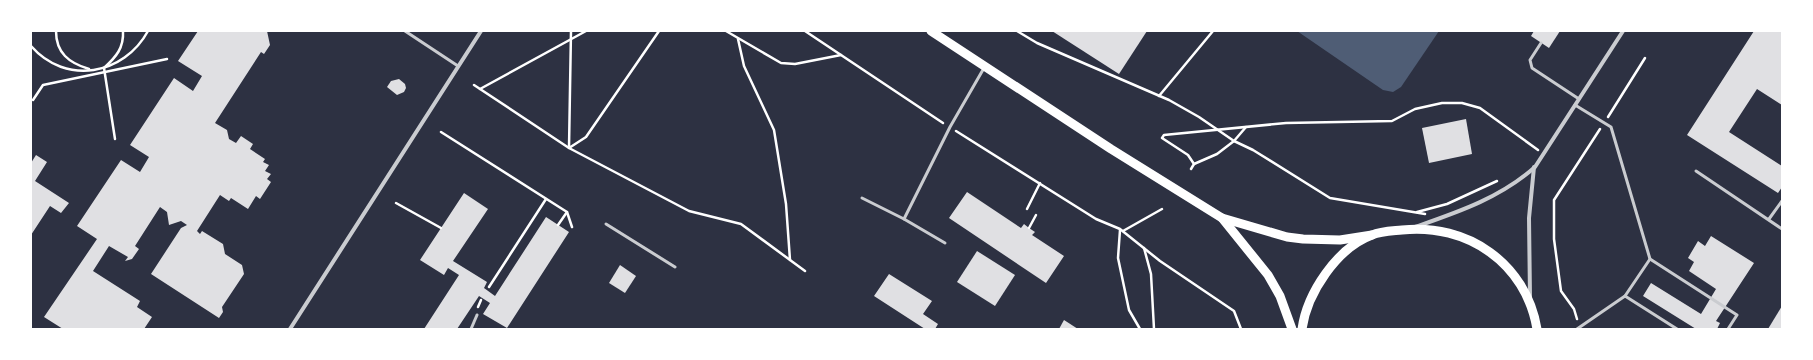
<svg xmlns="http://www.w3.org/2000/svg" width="1813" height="360" font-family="'Fira Sans Condensed',sans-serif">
<rect width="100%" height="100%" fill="#2d3142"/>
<path fill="#4f5d75" d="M1297,31H1439L1401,87L1393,92L1383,90Z"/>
<g fill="#e0e0e3">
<path d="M198,31H267L270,45L264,54L261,52L215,123L227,130L229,139L236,143L241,136L253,144L250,149L265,159L263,162L269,165L265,171L271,174L267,179L271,182L260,199L256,196L248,209L231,198L229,201L220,195L197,231L200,234L202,231L223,244L225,254L242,265L244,274L222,307L223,312L219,318L151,274L181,228L187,225L181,221L169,225L167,212L160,207L135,246L139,249L132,259L125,261L128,257L109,246L93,271L140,301L137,307L152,317L144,329H63L44,317L97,239L77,226L121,160L140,172L149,157L130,145L174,78L193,91L202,76L178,61Z"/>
<path d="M1052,31H1147L1119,74Z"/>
<path d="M1534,31H1560L1549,48L1531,36Z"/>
<path d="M1754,31H1782V105L1757,89L1729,132L1782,166V187L1778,193L1687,135Z"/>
<path d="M399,79L405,84L406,88L404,92L397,95L387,87L391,81Z"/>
<path d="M1466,119L1472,154L1429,163L1422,128Z"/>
<path d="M36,155L47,162L35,181L69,203L61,213L50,206L31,235V163Z"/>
<path d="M967,192L1021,228L1024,224L1029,228L1035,232L1032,235L1064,256L1046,283L949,218Z"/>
<path d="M464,193L488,209L453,261L487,282L484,288L495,296L546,217L569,232L507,328L483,314L490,303L479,296L457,329H424L459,275L448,268L444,275L420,260Z"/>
<path d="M1711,236L1754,263L1716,321L1720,323L1717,329H1696L1643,296L1651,283L1701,314L1716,289L1689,271L1694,262L1688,258L1698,241L1705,246Z"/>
<path d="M977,251L1015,275L995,306L957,282Z"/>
<path d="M620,265L636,276L625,293L609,283Z"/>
<path d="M889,274L932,301L923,314L938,324L935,329H925L874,296Z"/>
<path d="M1782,306V329H1768Z"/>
<path d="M1064,320L1078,329H1059Z"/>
</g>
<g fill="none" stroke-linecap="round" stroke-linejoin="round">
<g stroke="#fff" stroke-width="2.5">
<path d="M56,31C56,53 69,63 89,69"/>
<path d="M571,31L569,148L586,137L659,31"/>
<path d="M726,31L781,63L795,64L841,55"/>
<path d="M805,31L943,123"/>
<path d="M1017,31L1037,43L1169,100L1199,117L1234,141L1246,127"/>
<path d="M738,39L744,66L774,130L786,204L790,260"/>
<path d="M31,46C66,86 124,75 148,31"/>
<path d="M474,85L569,148L689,211L741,224L805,271"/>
<path d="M480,89L586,31"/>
<path d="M1159,96L1213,31"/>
<path d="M33,100L43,85L167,59"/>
<path d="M1608,117L1645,58"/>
<path d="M956,131L1096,219L1120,229L1160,261L1234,311L1241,329"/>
<path d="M441,132L567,212L572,227"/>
<path d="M115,139L104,68C116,57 124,48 123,31"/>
<path d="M1194,164L1217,154L1234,141L1253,150L1330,198L1425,214"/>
<path d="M1191,169L1194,164L1188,155L1162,138L1164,135L1286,123L1392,121L1415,109L1442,103H1462L1480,108L1538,150"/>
<path d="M396,203L441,228"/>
<path d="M1027,209L1040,183"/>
<path d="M1417,212L1447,204L1497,181"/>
<path d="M558,225L567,212"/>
<path d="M1029,228L1036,215"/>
<path d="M1120,230L1118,258L1129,310L1140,329"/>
<path d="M1123,231L1162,209"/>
<path d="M1144,248L1151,274L1154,329"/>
<path d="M489,287L546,199"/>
<path d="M478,307L481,300"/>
<path d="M1577,319L1574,309L1561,291L1554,239V200L1600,129"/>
</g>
<g stroke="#caccd0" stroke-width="3">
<path d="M405,31L458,66"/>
<path d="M1541,43L1530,60L1532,68L1579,99"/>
<path d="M1575,105L1611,127L1650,259L1737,315L1728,329"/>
<path d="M1696,171L1782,229"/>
<path d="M862,198L904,219"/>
<path d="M1769,219L1782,201"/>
<path d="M606,224L675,267"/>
<path d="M945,243L904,219L950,127L984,68"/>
<path d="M1625,296L1650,259"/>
<path d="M471,329L477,315"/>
<path d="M1577,329L1625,296L1677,329"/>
</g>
<g stroke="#caccd0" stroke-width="4">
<path d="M1415,227C1458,212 1500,198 1535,167L1623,31"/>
<path d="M1530,298L1529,218L1534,167"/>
<path d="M290,329L481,31"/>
</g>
<g stroke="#fff" stroke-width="9">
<path d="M931,31L1111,149L1222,218L1287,237L1303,239L1340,240L1372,235"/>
<path d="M1222,218L1268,275L1280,296L1292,329"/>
<path d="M1302,329C1307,293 1337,248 1372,235C1381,231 1392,231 1402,230C1467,223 1526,263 1537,329"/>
</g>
</g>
<rect width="1813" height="360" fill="none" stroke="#ffffff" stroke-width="64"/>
</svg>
